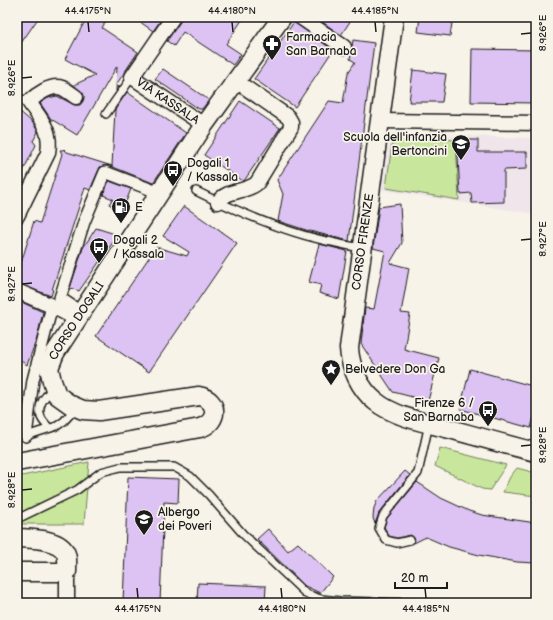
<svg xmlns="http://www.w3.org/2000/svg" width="553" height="620" font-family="'Balsamiq Sans',sans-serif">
<rect width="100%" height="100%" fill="#f7f3e8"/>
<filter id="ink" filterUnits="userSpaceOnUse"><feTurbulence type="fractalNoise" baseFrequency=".025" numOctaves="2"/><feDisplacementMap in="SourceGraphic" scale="8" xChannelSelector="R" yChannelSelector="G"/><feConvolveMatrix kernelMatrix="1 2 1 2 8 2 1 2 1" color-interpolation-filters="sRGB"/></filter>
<g filter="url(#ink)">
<path fill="#efe5eb" d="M390,134L536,138V214L382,190Z"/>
<g fill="#c9e69d" stroke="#72815c">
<path d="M393,137L456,140L459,200L386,188Z"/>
<path d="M440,448L506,465L490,490L482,489L435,466Z"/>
<path d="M89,462L84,524H17V477Z"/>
<path d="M517,468L536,473V496L503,492L510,477Z"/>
</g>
<g fill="#ddc3f3" stroke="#1c1c1c">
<path d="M17,17H39L17,49Z"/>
<path d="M87,17H108L102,28L138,52L116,85L119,87L116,91L117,66L77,135L51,119L40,103L48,98L57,96L75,105H80L83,101L84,97L83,93L74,85L95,75L65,59Z"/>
<path d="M133,17H163L153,31Z"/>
<path d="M181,17H244L226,44L241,54L233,65L183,32L174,46L167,41L180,22Z"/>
<path d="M315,17H353L341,35Z"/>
<path d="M420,17H453L450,36L418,32Z"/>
<path d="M294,22L333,50L295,107L254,79Z"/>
<path d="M353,40L374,43L349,241L306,230L278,221L283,194L277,180L329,101L343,103L348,73L355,62L350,59Z"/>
<path d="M472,49L536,50V103L471,102Z"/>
<path d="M163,69L209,100L202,109H199L155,79Z"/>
<path d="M413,70L446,74L442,102H409Z"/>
<path d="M127,92L186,133L153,183L108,165L100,167L90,190L85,188L52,290H53L51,296L17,283V276L34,221L40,223L62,154L60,150H63L64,149L67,152L112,166L115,110Z"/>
<path d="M240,101L280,128L244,181H243L204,155Z"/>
<path d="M17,109L33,123L38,132L33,141L36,145L17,183Z"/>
<path d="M457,140H478V152H527V169L504,170V202L472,203L471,193L460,194Z"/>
<path d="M109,181L131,189L122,212L109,204L113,199L103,195Z"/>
<path d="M400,204L402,243L390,263L409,268L401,313L410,314L404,349L439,358L428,401L393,392L361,344L365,308L374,309L385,251L373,248L379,207Z"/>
<path d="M184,206L237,243L149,372L96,336L156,247L187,256L189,252L163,236Z"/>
<path d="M96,228L118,235L79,291L70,288L83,248Z"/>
<path d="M319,244L347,251L339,299L319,293L321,285L309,282Z"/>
<path d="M17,300L43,312L37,338L27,365L17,358Z"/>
<path d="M470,369L536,387V409L531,428L460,409Z"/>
<path d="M405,471L410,475L379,513L375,524L373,518L374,508L377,501Z"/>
<path d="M128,477L179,479L178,503L164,502L160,603H123Z"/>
<path d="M417,482L441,498L469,511L482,515L536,523V563L517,562L479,555L449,547L426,537L414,543L415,539L411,535L397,538L389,536L384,527L387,518Z"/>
<path d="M268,529L288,551L298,543L333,577L320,593L305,586L257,539Z"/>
<path d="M198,583L266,586L265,603H197Z"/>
</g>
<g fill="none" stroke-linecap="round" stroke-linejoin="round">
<defs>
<g id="service">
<path d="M17,97L29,102"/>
<path d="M106,114L132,77"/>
<path d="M196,191C238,212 286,233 332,242C342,245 352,246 362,248"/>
<path d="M49,428C47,425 42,421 41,417C36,405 46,395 54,388"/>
<path d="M26,436L57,426L64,421L76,408"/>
<path d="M17,519L77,490L101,472L120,467H174L190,476L209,495L243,534L306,594L321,599L340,601L417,603"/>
<path d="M410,540L397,543L386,540L379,528L383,516L418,473L429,424"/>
</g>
<g id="pedestrian">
<path d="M81,312L60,298L84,222L105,172L160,193"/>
<path d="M26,436L33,380L52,306"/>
</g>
<g id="minor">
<path id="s1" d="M173,17L132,77L204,125"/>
<path d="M300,17L344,47"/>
<path d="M380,121L536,123"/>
<path d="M218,202C227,189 246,193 257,183L291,127V122L288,117L236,81"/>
<path d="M17,216L48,153C52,130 41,120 29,102C36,95 51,84 62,88C67,90 71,94 76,97"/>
<path d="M17,291L52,306L77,319"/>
<path d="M67,603V572"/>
</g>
<g id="tertiary">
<path d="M394,17L349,348C350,367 360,389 375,401C394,417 427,423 450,429C479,437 507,445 536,452"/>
<path id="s2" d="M17,462L200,428C219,422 219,400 199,396L99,411L83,410L71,405L57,395L52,381L49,368L55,353L204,125L282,17"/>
<path d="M17,538C31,539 60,538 66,554C68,559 67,567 67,572H17"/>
</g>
</defs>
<use href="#service" stroke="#1c1c1c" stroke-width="10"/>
<use href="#pedestrian" stroke="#1c1c1c" stroke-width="14"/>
<use href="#minor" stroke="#1c1c1c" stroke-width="17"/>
<use href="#tertiary" stroke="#1c1c1c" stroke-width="21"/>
<use href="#service" stroke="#f7f3e8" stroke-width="7"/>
<use href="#pedestrian" stroke="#f7f3e8" stroke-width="11"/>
<use href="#minor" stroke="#f7f3e8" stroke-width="14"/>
<use href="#tertiary" stroke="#f7f3e8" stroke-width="18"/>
</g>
</g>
<path fill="none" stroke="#1c1c1c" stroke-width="1.5" d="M88,22L89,32M232,22L233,32M375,22L376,32M521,34L531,33M22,78L32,77M521,240L531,239M22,284L32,283M521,446L531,445M22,490L32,489M137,588L138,598M281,588L282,598M425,588L426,598"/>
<defs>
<symbol id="pharmacy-pin" viewBox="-11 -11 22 30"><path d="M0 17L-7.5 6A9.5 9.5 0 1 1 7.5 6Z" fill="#1c1c1c" stroke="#f7f3e8"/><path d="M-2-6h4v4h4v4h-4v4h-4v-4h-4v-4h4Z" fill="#fff"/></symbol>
<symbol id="school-pin" viewBox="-11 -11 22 30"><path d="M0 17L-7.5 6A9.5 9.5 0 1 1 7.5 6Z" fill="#1c1c1c" stroke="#f7f3e8"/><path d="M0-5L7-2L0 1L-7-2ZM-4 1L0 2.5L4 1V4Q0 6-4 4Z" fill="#fff"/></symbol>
<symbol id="bus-pin" viewBox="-11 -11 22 30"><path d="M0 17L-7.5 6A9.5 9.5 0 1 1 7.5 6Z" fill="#1c1c1c" stroke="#f7f3e8"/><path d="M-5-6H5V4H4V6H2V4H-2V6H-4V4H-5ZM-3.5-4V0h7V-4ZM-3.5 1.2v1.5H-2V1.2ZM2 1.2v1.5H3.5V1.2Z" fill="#fff"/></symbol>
<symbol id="fuel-pin" viewBox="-11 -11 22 30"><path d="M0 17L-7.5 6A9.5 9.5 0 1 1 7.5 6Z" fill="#1c1c1c" stroke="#f7f3e8"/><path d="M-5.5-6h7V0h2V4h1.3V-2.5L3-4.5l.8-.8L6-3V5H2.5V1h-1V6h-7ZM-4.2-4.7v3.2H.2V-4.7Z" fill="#fff"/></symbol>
<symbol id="sight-pin" viewBox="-11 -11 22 30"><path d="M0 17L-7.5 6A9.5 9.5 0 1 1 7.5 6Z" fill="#1c1c1c" stroke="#f7f3e8"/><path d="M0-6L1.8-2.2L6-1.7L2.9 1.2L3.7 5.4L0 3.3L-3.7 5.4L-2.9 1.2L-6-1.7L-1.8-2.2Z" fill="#fff"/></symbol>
<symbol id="university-pin" viewBox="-11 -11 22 30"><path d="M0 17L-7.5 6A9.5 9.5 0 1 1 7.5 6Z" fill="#1c1c1c" stroke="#f7f3e8"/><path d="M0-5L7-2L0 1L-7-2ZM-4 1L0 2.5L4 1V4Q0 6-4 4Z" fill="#fff"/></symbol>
</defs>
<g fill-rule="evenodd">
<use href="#pharmacy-pin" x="261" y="33" width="22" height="30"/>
<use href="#school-pin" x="450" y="133" width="22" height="30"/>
<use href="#bus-pin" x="162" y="159" width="22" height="30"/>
<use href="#fuel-pin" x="110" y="196" width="22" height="30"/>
<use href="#bus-pin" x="88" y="236" width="22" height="30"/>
<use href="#sight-pin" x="320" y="358" width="22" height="30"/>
<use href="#bus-pin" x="477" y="399" width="22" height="30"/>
<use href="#university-pin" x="133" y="508" width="22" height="30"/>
</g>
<g text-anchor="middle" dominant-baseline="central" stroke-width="3.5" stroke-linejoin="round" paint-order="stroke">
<g font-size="12" fill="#1c1c1c" stroke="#f7f3e8" text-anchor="start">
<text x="286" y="37">Farmacia<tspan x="286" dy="14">San Barnaba</tspan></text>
<text x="447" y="137" text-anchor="end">Scuola dell'infanzia<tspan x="447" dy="14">Bertoncini</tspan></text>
<text x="187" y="163">Dogali 1<tspan x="187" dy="14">/ Kassala</tspan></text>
<text x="135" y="207">E</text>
<text x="113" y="240">Dogali 2<tspan x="113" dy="14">/ Kassala</tspan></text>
<text x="345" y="369">Belvedere Don Ga</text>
<text x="474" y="403" text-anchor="end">Firenze 6 /<tspan x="474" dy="14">San Barnaba</tspan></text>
<text x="158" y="512">Albergo<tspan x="158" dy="14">dei Poveri</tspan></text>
</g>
<g font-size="12" fill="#1c1c1c" stroke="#f7f3e8">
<text stroke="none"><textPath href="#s1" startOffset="116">VIA KASSALA</textPath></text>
<text transform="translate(363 242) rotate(-82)">CORSO FIRENZE</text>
<text stroke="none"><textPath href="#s2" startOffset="463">CORSO DOGALI</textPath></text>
</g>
</g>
<rect width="553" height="620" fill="none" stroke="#f7f3e8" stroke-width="44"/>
<path d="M395 582v6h52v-6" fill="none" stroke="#1c1c1c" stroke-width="2"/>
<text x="401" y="582" font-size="12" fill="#1c1c1c" stroke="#f7f3e8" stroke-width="3" paint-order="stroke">20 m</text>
<rect x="22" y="22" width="509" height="576" fill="none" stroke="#1c1c1c" stroke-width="1.5"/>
<g font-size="10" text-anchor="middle" fill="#1c1c1c">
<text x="88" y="14">44.4175°N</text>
<text x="232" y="14">44.4180°N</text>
<text x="375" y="14">44.4185°N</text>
<text transform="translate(542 33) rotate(-90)" y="4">8.926°E</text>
<text transform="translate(11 78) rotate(-90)" y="4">8.926°E</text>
<text transform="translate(542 239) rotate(-90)" y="4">8.927°E</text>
<text transform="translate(11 284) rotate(-90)" y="4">8.927°E</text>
<text transform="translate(542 445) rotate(-90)" y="4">8.928°E</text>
<text transform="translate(11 490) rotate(-90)" y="4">8.928°E</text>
<text x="138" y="612">44.4175°N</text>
<text x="282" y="612">44.4180°N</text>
<text x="426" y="612">44.4185°N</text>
</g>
</svg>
